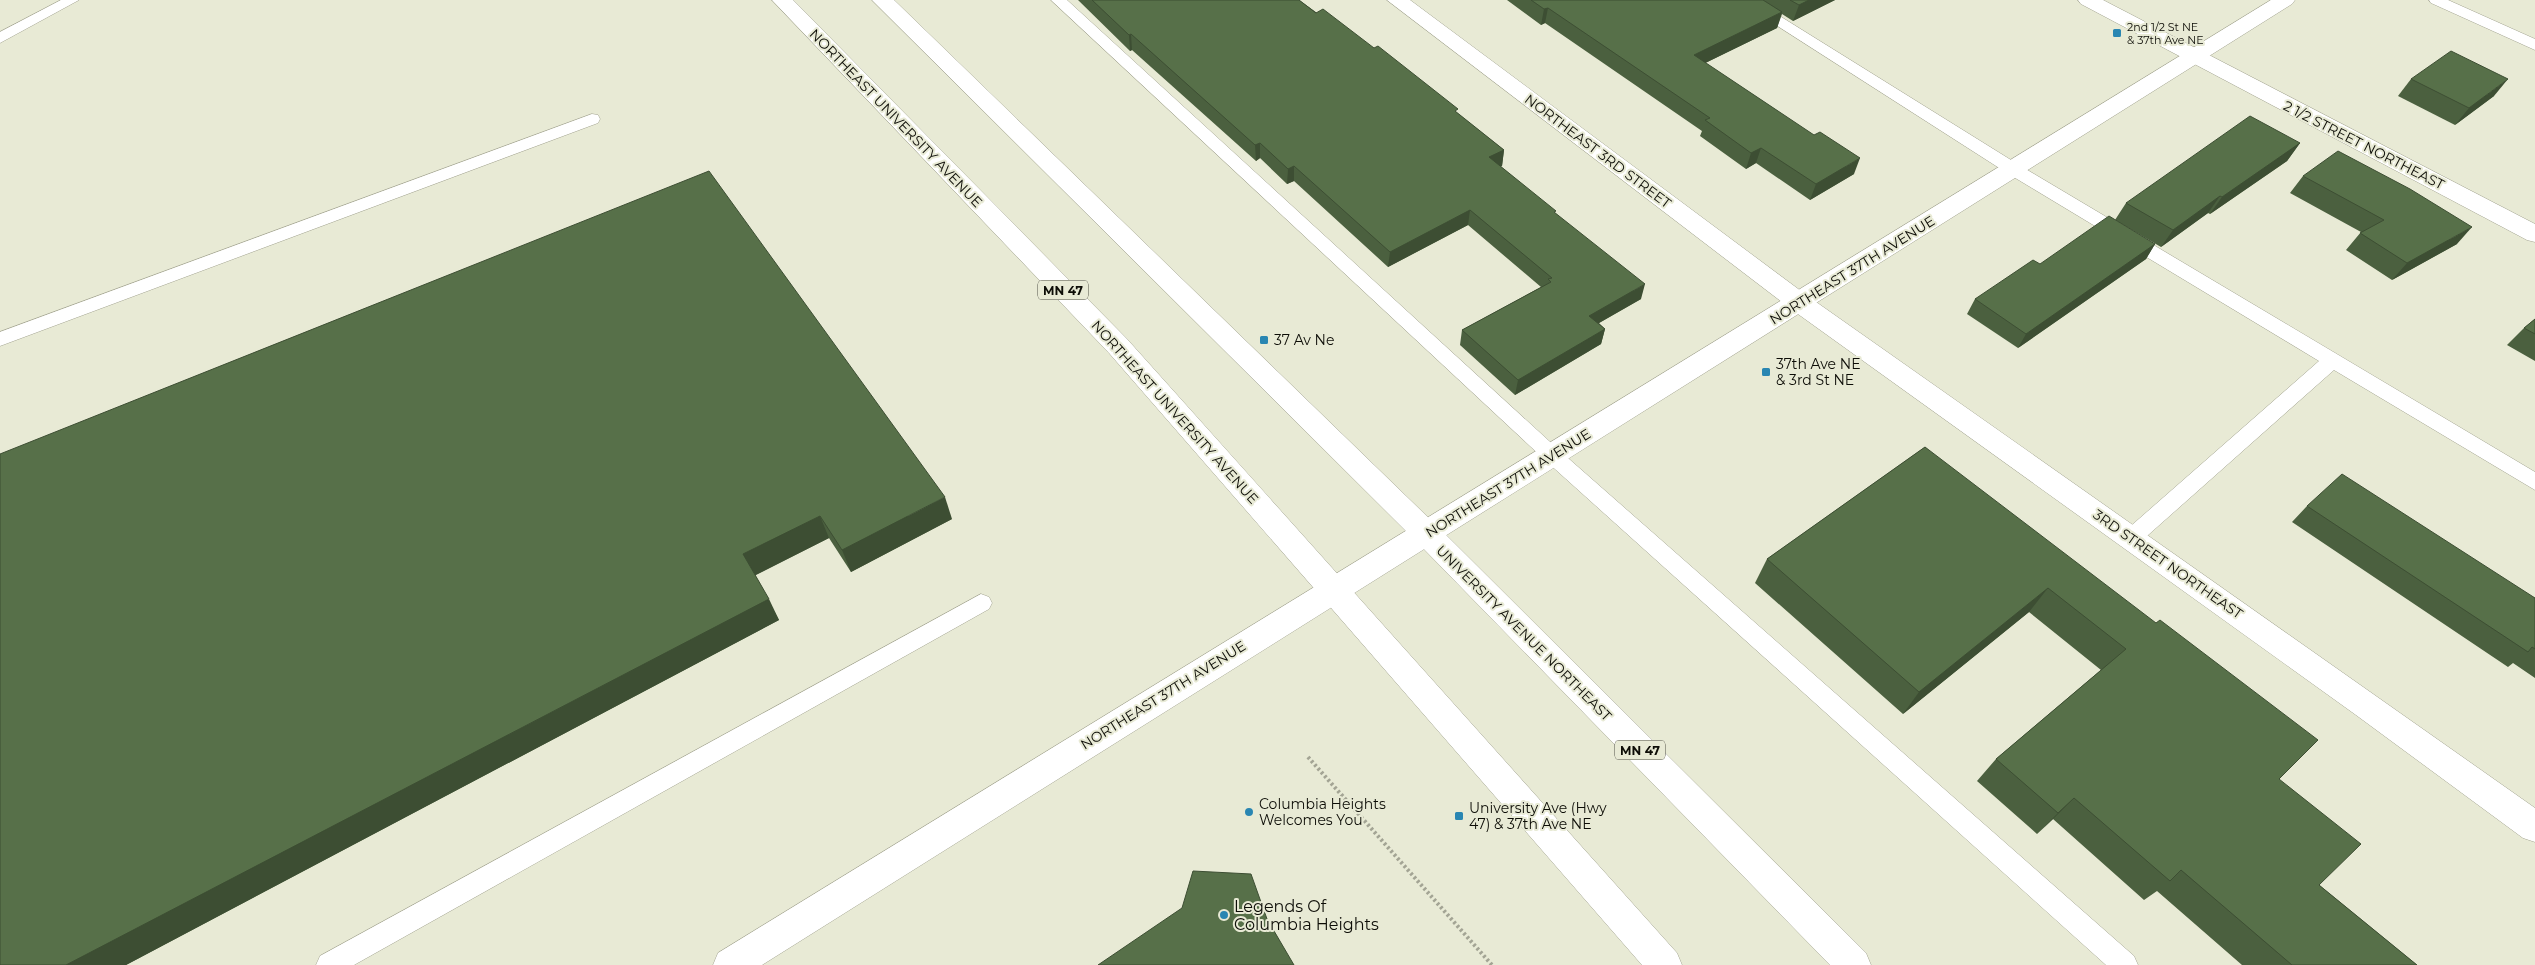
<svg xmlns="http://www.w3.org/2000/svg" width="2535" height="965" font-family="Montserrat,sans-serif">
<rect width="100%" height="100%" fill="#e8ead5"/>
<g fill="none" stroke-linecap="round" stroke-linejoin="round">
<defs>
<g id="lane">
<path d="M61,0H79L0,43V32Z"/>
<path d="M1051,0H1067L1560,451L2134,956L2138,965H2106L1546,461Z"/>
<path d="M1737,0H1754L2019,165L2535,472V490L2334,370L2138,544L2131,546L2124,544L2121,538L2124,532L2319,361L2007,173Z"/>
<path d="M2429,0H2448L2535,39V50L2431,3Z"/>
<path d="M592,114L598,115L600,119L598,123L0,346V332Z"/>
<path d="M981,594L989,597L992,603L989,609L354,965H316L320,956Z"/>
</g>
<g id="street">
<path d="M1387,0H1410L1809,297L2535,808V842L2523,838L2356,715L1791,309Z"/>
<path d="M2078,0H2103L2535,224V242L2527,240L2081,4Z"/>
</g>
<path id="secondary" d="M2271,0H2295L2292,4L762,965H713L718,953Z"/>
<g id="primary">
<path d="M772,0H793L1127,339L1677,953L1682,965H1642L1109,353Z"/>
<path d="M872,0H894L1437,526L1866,953L1871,965H1830L1417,542Z"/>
</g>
</defs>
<use href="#lane" stroke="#a3a491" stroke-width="1"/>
<use href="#street" stroke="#a3a491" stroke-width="1"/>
<use href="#secondary" stroke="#a3a491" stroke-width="1"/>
<use href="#primary" stroke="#a3a491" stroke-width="1"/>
<path stroke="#a3a494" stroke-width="4" stroke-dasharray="2.5 2.5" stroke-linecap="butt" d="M1308,757L1492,965"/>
<use href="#lane" fill="#fff" fill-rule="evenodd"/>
<use href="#street" fill="#fff" fill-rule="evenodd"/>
<use href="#secondary" fill="#fff" fill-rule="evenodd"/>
<use href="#primary" fill="#fff" fill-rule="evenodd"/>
</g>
<g fill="#4b603f">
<path d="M1078,0H1299L1457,113L1504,150L1502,166H1500L1556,214L1641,299L1599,323L1605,329L1601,344L1515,395L1460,345L1462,330L1541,287L1468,225L1388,267L1294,181L1287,184L1260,158L1256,161L1132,50L1130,51Z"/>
<path d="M1507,0H1835L1793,21L1782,14L1777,28L1705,63L1854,174L1810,200L1756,163L1746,169L1700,136L1702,131L1545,23L1541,25Z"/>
<path d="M2411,79L2494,96L2455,125L2398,96Z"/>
<path d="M2300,143L2287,161L2210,214L2208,213L2161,247L2115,220L2126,203Z"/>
<path d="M2303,176L2457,244L2392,280L2346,250L2361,232L2290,193Z"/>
<path d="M2155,244L2146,259L2018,348L1967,314L1975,299L2040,264Z"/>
<path d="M2535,319V361L2507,345L2524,328Z"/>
<path d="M1925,447L2279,779L2319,885L2417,965H2242L2157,891L2144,900L2053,819L2037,834L1977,781L1996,759L2101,670L2029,612L1903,714L1755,583L1767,559Z"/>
<path d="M0,454L952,519L851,572L829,538L755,575L779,620L126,965H0Z"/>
<path d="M2307,506L2535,598V678L2513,663L2508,667L2292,522Z"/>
</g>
<g fill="#3d4e33">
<path d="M1809,0H1835L1793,21L1799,5Z"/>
<path d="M1548,8L1545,23L1541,25L1544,9Z"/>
<path d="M1782,12L1777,28L1689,71L1694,55Z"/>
<path d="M1131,34L1132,50L1130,51L1129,35Z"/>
<path d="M2508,79L2494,96L2455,125L2469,108Z"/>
<path d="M1260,143V158L1256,161L1255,145Z"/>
<path d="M2300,143L2287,161L2210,214L2222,197Z"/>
<path d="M1761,148L1756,163L1746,169L1751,153Z"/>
<path d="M1504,150L1502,166L1487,173L1489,157Z"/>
<path d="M1860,158L1854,174L1810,200L1816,184Z"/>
<path d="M1294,166V181L1287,184L1288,169Z"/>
<path d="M2220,196L2208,213L2161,247L2173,230Z"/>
<path d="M1470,210L1468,225L1388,267L1390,252Z"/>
<path d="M2472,227L2457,244L2392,280L2407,263Z"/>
<path d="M2155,244L2146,259L2018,348L2026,334Z"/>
<path d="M1645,284L1641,299L1585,331L1589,316Z"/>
<path d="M1605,329L1601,344L1515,395L1518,380Z"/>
<path d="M945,497L952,519L851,572L842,550Z"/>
<path d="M820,516L829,538L754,576L743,554Z"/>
<path d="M2048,588L2029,612L1903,714L1919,692Z"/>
<path d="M769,599L779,620L126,965H66Z"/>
<path d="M2074,798L2053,819L2037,834L2058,813Z"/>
</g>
<g fill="#577049" stroke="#3d4e33">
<path d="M1092,0H1299L1316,13L1323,9L1374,48L1378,46L1458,109L1455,111L1504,150L1489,157L1556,211L1554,212L1645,284L1589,316L1605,329L1518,380L1462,330L1551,282L1548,279L1552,278L1470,210L1390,252L1294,166L1288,169L1260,143L1255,145L1131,34L1129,35Z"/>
<path d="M1531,0H1763L1782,12L1694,55L1814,135L1820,132L1860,158L1816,184L1761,148L1751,153L1705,120L1710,118L1548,8L1544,9Z"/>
<path d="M1790,0H1809L1799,5Z"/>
<path d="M2451,51L2508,79L2469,108L2411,79Z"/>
<path d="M2250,116L2300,143L2222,197L2220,196L2173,230L2126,203Z"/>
<path d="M2338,151L2410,189L2472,227L2407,263L2360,233L2384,220L2303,176Z"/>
<path d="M709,171L945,497L842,550L820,516L743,554L769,599L66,965H0V454Z"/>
<path d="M2109,216L2155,244L2026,334L1975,299L2033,260L2040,264Z"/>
<path d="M2535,319V334L2524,328Z"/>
<path d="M1925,447L2156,623L2160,620L2318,740L2279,779L2361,844L2319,885L2417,965H2292L2181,870L2170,881L2074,798L2058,813L1996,759L2126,649L2048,588L1919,692L1767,559Z"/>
<path d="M2342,474L2535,598V649L2532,647L2528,652L2307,506Z"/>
<path d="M1193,871L1251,874L1267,919L1294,965H1098L1182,908Z"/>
</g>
<g fill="#2986b2" stroke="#e8ead5" stroke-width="2">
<rect x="2112" y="28" width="10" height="10" rx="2.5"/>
<rect x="1259" y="335" width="10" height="10" rx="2.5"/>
<rect x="1761" y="367" width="10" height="10" rx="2.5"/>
<circle cx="1249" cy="812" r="5"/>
<rect x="1454" y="811" width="10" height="10" rx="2.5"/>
<circle cx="1224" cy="915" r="5"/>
</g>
<g text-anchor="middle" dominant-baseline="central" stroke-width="4" stroke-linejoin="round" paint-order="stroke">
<g font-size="11" fill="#0d0d07" stroke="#e8ead5" text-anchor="start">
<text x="2127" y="27">2nd 1/2 St NE<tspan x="2127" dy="13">&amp; 37th Ave NE</tspan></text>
</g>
<g fill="#e8ead5" stroke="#4f4f45" stroke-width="1">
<rect x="1038" y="280.5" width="50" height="19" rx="4"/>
<rect x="1615" y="740.5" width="50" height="19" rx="4"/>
</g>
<g font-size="12" font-weight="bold" fill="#0d0d07">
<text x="1063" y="290">MN 47</text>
<text x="1640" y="750">MN 47</text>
</g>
<g font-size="14" fill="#0d0d07" stroke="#e8ead5">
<text transform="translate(896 118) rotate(46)">NORTHEAST UNIVERSITY AVENUE</text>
<text transform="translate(2364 145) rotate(27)">2 1/2 STREET NORTHEAST</text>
<text transform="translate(1598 151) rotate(37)">NORTHEAST 3RD STREET</text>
<text transform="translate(1852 270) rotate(-32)">NORTHEAST 37TH AVENUE</text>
<text transform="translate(1175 412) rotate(48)">NORTHEAST UNIVERSITY AVENUE</text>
<text transform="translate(1508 483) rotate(-32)">NORTHEAST 37TH AVENUE</text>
<text transform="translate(2168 564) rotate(35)">3RD STREET NORTHEAST</text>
<text transform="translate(1524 633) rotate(45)">UNIVERSITY AVENUE NORTHEAST</text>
<text transform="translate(1163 695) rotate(-32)">NORTHEAST 37TH AVENUE</text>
</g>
<g font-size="14" fill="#0d0d07" stroke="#e8ead5" text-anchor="start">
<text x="1274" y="340">37 Av Ne</text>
<text x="1776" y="364">37th Ave NE<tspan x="1776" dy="16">&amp; 3rd St NE</tspan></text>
<text x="1259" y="804">Columbia Heights<tspan x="1259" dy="16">Welcomes You</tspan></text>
<text x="1469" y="808">University Ave (Hwy<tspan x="1469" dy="16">47) &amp; 37th Ave NE</tspan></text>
</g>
<g font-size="16" fill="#0d0d07" stroke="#e8ead5" text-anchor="start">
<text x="1234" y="906">Legends Of<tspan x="1234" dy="18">Columbia Heights</tspan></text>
</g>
</g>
</svg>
